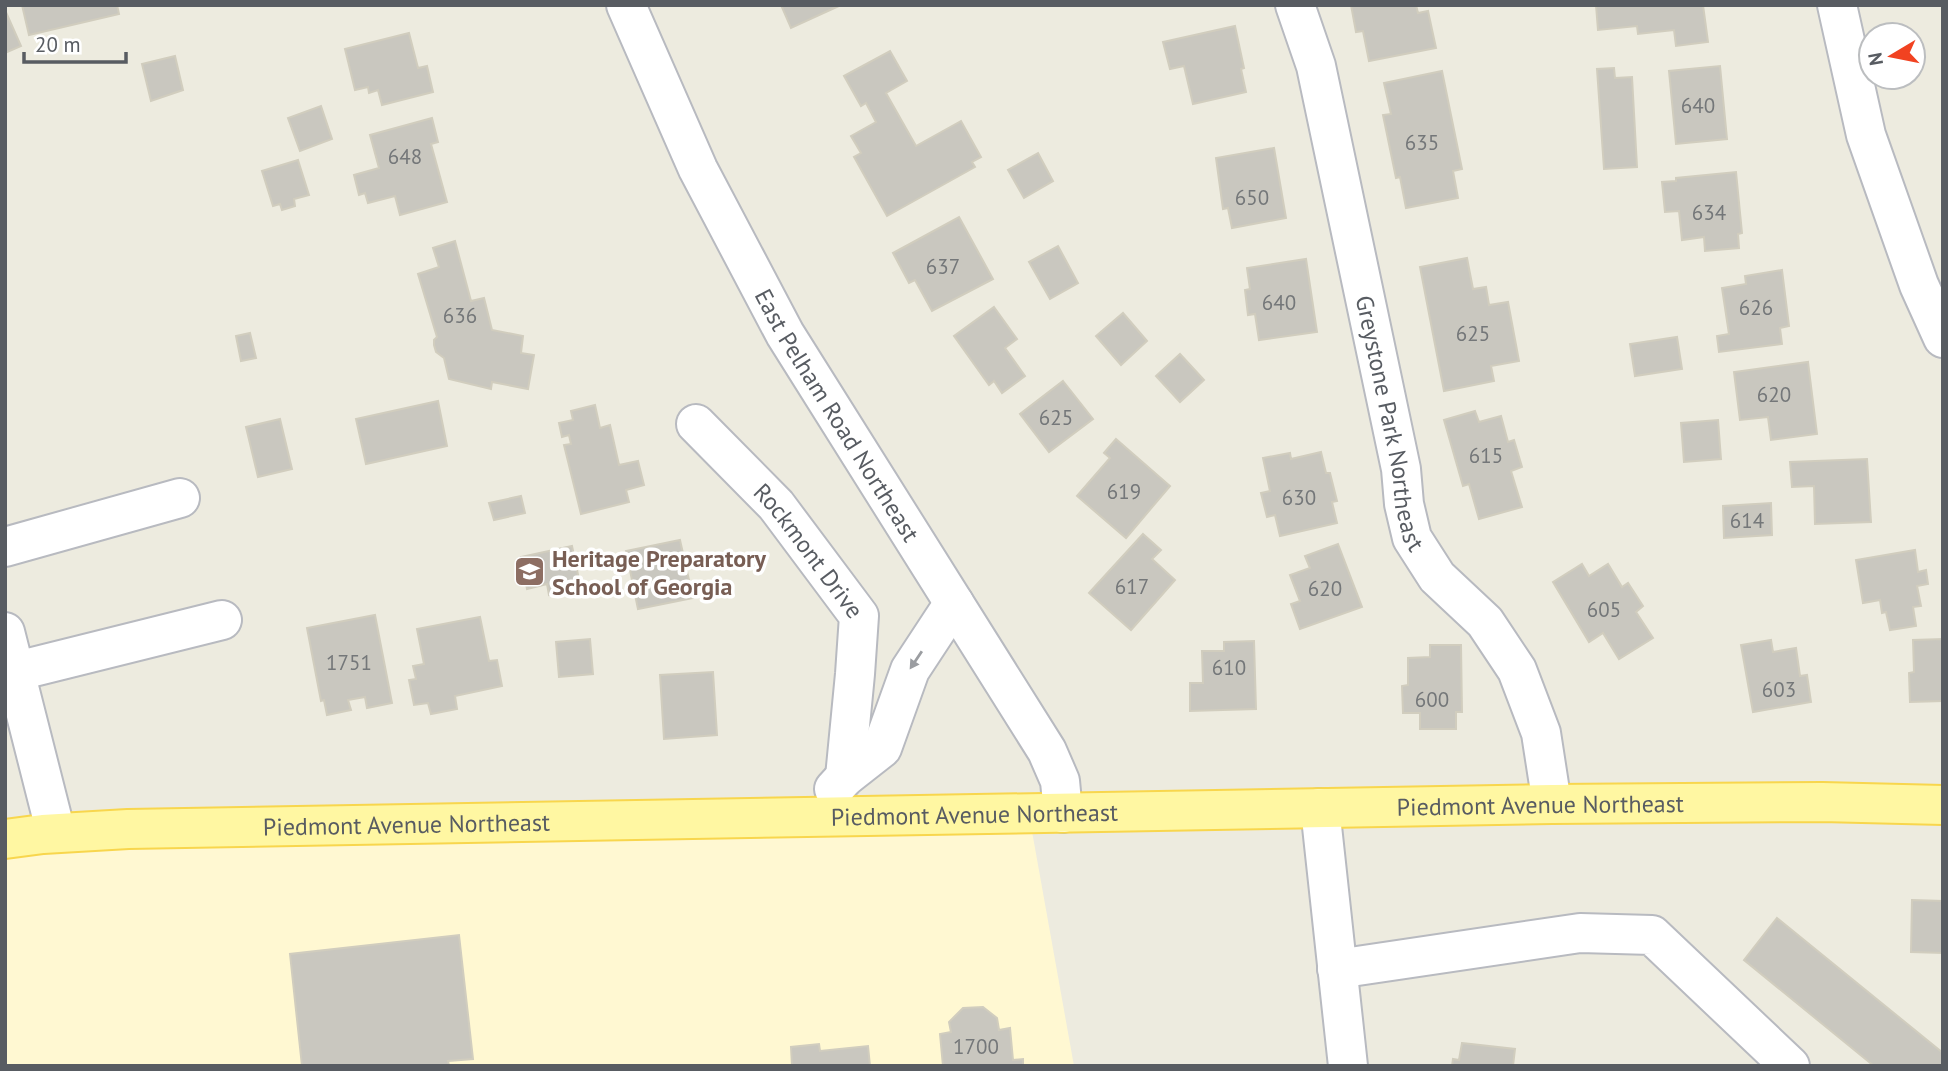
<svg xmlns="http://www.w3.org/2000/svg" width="1948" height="1071" font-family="'PT Sans',sans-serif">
<rect width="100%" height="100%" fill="#edebdf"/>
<path fill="#fff8d2" d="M1028,809L1074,1066H5V852Z"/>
<g fill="#c9c7bf" stroke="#d1cdbe" stroke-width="2">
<path d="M22,5H117L119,14L29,35Z"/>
<path d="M781,5H841L791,28Z"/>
<path d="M1351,5H1416L1418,13L1428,11L1436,48L1369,61L1363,31L1356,32Z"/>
<path d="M1596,5H1703L1708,42L1676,46L1674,30L1638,34L1637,26L1598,30Z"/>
<path d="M5,10L21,46L5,53Z"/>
<path d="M1235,26L1244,68L1241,69L1246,92L1193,104L1184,66L1170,69L1163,42Z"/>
<path d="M409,33L418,68L427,66L433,92L382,105L378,90L369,93L368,87L355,90L345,49Z"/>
<path d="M890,51L907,81L886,93L916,146L961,121L981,157L972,162L975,167L887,216L854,157L861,153L851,136L876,122L866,103L861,106L844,76Z"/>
<path d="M175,56L183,90L151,101L142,64Z"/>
<path d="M1720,66L1727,139L1676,144L1669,71Z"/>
<path d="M1614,68L1615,78L1632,77L1637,167L1604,169L1597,69Z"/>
<path d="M1442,71L1462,169L1453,171L1458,198L1406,208L1400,177L1396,178L1383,115L1391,114L1384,83Z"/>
<path d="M321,106L332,139L300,151L288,118Z"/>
<path d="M432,118L438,142L431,144L447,202L400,215L395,196L368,203L365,193L359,195L354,175L379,168L370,135Z"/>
<path d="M1274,148L1286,218L1232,228L1228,208L1223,209L1216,158Z"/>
<path d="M1038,153L1053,181L1024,198L1008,170Z"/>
<path d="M298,160L309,195L294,199L295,206L282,210L280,204L273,206L262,171Z"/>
<path d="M1736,172L1742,233L1738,234L1739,248L1705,251L1704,237L1682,240L1679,211L1665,212L1662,182L1676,181V178Z"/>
<path d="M959,217L993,279L932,311L915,280L909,283L893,253Z"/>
<path d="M455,241L471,301L484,298L492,330L523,336L521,353L534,355L528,389L492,382L491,389L449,379L444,358L436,352L434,345V340L437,337L418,274L439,267L433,248Z"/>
<path d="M1058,246L1078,283L1050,299L1029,262Z"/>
<path d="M1467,258L1473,289L1486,287L1489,305L1508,302L1519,361L1491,366L1494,381L1444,391L1420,267Z"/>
<path d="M1306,259L1317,332L1259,340L1255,314L1248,315L1245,290L1250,289L1247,268Z"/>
<path d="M1782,270L1789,326L1780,328L1782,344L1719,352L1717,336L1729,334L1722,288L1746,284L1745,276Z"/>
<path d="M994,307L1017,339L1005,348L1025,376L1002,393L994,381L989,385L954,336Z"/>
<path d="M1123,313L1147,341L1121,365L1096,336Z"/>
<path d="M250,333L256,358L241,361L236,336Z"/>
<path d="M1677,337L1682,369L1635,376L1630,344Z"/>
<path d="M1180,354L1204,380L1180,402L1156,376Z"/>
<path d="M1808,362L1817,434L1771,440L1768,417L1740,420L1734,372Z"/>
<path d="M1063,381L1093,419L1049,452L1020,414Z"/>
<path d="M438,401L447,446L366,464L356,419Z"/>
<path d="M595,405L600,428L610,425L619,465L638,461L644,485L626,490L629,502L581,514L564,445L571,444L569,435L562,437L559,423L573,420L571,411Z"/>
<path d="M1475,411L1479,422L1501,416L1508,442L1514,440L1522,467L1511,471L1522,507L1479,519L1469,484L1463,486L1444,420Z"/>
<path d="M280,419L292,469L258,477L246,427Z"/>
<path d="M1718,420L1721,459L1684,462L1681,423Z"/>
<path d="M1116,439L1170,486L1126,538L1077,496L1110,458L1104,453Z"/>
<path d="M1321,452L1326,473H1330L1337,501L1332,502L1337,523L1280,536L1275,515L1267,517L1261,493L1270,491L1263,458L1290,453L1291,459Z"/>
<path d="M1867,459L1871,522L1815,524L1814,486L1792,487L1790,462Z"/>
<path d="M521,496L525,513L494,520L489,503Z"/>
<path d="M1771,503L1772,535L1724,538L1723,506Z"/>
<path d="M1143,534L1161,550L1152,559L1175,580L1131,630L1089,593Z"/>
<path d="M680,540L693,598L638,609L626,551Z"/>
<path d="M1338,544L1362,607L1300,629L1291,604L1300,601L1290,575L1310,568L1305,556Z"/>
<path d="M572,546L581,589L549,595L547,584L527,589L521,557Z"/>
<path d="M1915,550L1918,572L1926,570L1928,584L1917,586L1921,606L1913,607L1916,626L1890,630L1886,612L1882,613L1880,600L1863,603L1856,560Z"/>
<path d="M1582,564L1589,576L1608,564L1622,587L1628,583L1643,606L1636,612L1653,638L1619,659L1603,633L1589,642L1553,582Z"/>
<path d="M375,615L392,703L367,708L365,697L348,700L351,710L327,715L324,700L321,701L307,628Z"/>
<path d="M480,617L489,661L497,660L502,686L455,696L457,709L431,714L428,703L414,705L409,680L416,679L413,666L424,664L417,629Z"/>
<path d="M590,639L593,674L559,677L556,642Z"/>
<path d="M1943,639V701L1910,702L1909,673L1914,672L1913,640Z"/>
<path d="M1771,640L1773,652L1796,648L1800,676L1807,675L1811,702L1753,712L1741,645Z"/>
<path d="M1254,641L1256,709L1190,711V683H1203L1202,651H1224V642Z"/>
<path d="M1430,645H1461L1462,712H1456V729H1420V713H1403L1402,686L1408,685V658L1430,657Z"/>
<path d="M713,672L717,735L664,739L660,675Z"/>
<path d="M1912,900L1943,901V953L1911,952Z"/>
<path d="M1777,918L1943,1053V1066H1874L1744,960Z"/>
<path d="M459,935L473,1059L448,1061L449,1066H302L290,954Z"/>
<path d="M983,1007L997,1018L999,1030L1010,1028L1013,1060L1023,1059V1066H943L940,1034L951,1032L949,1022L963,1008Z"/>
<path d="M1462,1043L1515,1049L1513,1066H1452L1453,1059L1459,1060Z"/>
<path d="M819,1044L820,1051L868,1046L870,1066H792L791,1047Z"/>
</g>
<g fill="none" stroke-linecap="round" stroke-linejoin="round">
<defs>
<g id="minor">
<path id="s1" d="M626,5L698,169L785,334L1047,751L1060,781L1063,813"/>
<path id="s2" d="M1295,5L1316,66L1401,469L1404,504L1412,538L1437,577L1485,622L1517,670L1541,733L1552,804"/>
<path d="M1837,5L1866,135L1919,285L1943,338"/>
<path id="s3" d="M696,424L776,505L859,616L855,674L845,777"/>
<path d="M5,547L180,498"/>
<path d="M5,632L56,833"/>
<path d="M5,674L222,620"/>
<path d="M834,789L845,777L882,748L910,670L954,603"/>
<path d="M1320,808L1348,1066"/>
<path d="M1337,969L1580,933L1652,935L1790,1066"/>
</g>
<g id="major">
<path id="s4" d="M5,839L43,834L128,829L1552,804L1822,802L1943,805"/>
</g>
</defs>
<use href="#minor" stroke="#b8bac0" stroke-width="42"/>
<use href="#major" stroke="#f8d64d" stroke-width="42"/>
<use href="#minor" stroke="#fff" stroke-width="38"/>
<use href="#major" stroke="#fff7a2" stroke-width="38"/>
</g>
<defs><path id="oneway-solid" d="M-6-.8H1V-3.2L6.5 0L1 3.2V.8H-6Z" transform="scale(1.75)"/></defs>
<use fill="#9b9da1" href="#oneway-solid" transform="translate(916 660) rotate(124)"/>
<defs>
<symbol id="school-square" viewBox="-11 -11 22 22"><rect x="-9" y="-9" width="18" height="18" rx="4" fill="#8d6e63" stroke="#fff"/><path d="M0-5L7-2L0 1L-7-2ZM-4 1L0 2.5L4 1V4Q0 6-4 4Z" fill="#fff"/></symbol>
</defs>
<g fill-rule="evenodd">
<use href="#school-square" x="512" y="554" width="35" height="35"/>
</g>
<g text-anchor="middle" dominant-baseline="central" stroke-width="7" stroke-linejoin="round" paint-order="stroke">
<g font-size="21" fill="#747779">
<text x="1698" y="105">640</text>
<text x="1422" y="142">635</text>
<text x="405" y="156">648</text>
<text x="1252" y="197">650</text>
<text x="1709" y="212">634</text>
<text x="943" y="266">637</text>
<text x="1279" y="302">640</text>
<text x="1756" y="307">626</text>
<text x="460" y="315">636</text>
<text x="1473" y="333">625</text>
<text x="1774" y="394">620</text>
<text x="1056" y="417">625</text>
<text x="1486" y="455">615</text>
<text x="1124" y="491">619</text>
<text x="1299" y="497">630</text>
<text x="1747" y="520">614</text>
<text x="1132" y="586">617</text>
<text x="1325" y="588">620</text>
<text x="1604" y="609">605</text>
<text x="349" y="662">1751</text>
<text x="1229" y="667">610</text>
<text x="1779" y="689">603</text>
<text x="1432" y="699">600</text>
<text x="976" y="1046">1700</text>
</g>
<g font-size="24" fill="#585c62" stroke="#fff">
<text stroke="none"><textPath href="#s1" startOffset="462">East Pelham Road Northeast</textPath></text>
<text stroke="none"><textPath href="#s2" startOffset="429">Greystone Park Northeast</textPath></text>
<text stroke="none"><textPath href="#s3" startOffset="170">Rockmont Drive</textPath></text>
<text stroke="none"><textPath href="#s4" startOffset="1536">Piedmont Avenue Northeast</textPath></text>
<text stroke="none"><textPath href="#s4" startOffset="970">Piedmont Avenue Northeast</textPath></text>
<text stroke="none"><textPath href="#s4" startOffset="402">Piedmont Avenue Northeast</textPath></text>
</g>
<g font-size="24" font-weight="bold" fill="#785e54" stroke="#fff" text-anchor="start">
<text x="552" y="558">Heritage Preparatory<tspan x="552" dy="28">School of Georgia</tspan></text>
</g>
</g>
<rect width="1948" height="1071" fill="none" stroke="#585c62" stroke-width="14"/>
<g transform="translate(1892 56) rotate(260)"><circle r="33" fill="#ffffff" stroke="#bcbec0" stroke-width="2"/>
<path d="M0-5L12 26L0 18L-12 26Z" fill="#f14221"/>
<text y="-10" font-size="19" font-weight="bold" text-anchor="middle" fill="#585c62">N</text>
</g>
<path d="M24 52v10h102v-10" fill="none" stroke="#585c62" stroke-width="3.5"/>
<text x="35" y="52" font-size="21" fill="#585c62" stroke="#ffffff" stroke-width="5" paint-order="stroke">20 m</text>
</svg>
